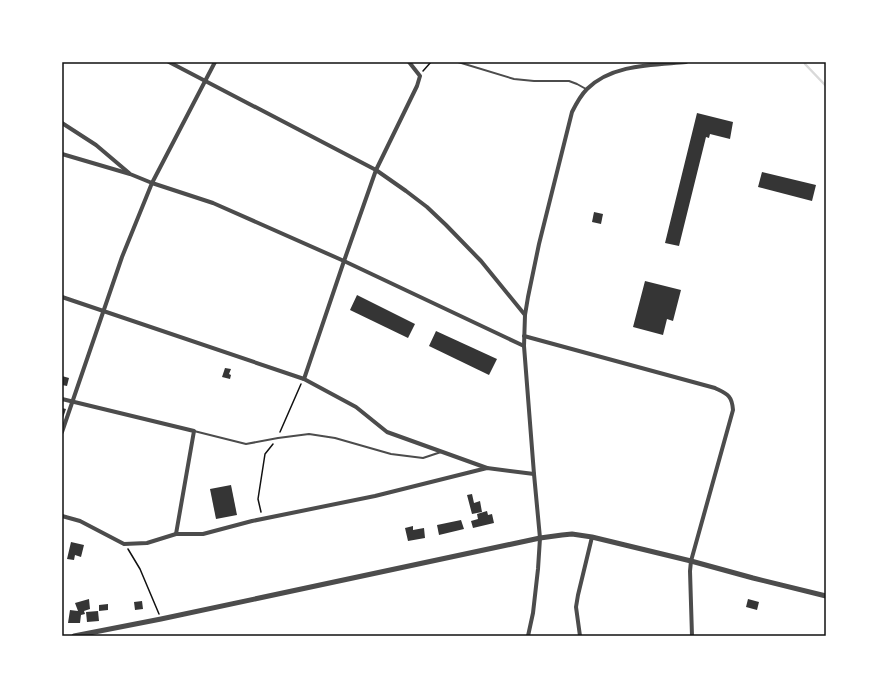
<svg xmlns="http://www.w3.org/2000/svg" width="888" height="698" font-family="'Work Sans',sans-serif">
  <rect width="100%" height="100%" fill="#fff"/>
  <g fill="none" stroke-linecap="round" stroke-linejoin="round">
    <!-- stream -->
    <path stroke="#d9d9d9" stroke-width="2.5" d="M805,64L826,86"/>
  </g>
  <!-- building -->
  <g fill="#353535">
    <path d="M697,113L733,122L730,139L710,134L709,138L706,137L679,246L665,243Z"/>
    <path d="M762,172L816,185L812,201L758,187Z"/>
    <path d="M594,212L603,214L601,224L592,222Z"/>
    <path d="M645,281L681,290L673,321L667,319L663,335L633,327Z"/>
    <path d="M357,295L415,324L408,338L350,310Z"/>
    <path d="M436,331L497,359L489,375L429,346Z"/>
    <path d="M225,368L231,369L229,374L231,375L230,379L222,377Z"/>
    <path d="M62,376L69,378L67,386L62,385Z"/>
    <path d="M62,408L66,409L62,421Z"/>
    <path d="M231,485L237,515L216,519L210,489Z"/>
    <path d="M472,494L474,503L480,501L482,512L472,514L467,495Z"/>
    <path d="M487,511L488,515L492,514L494,523L473,528L471,521L478,519L477,514Z"/>
    <path d="M461,520L464,529L439,535L437,525Z"/>
    <path d="M413,526V530L424,528L425,538L408,541L405,528Z"/>
    <path d="M71,542L84,545L81,557L75,555L74,560L67,559Z"/>
    <path d="M89,599L90,609L84,611L85,614L81,615L80,623H68L70,610L78,611L75,603Z"/>
    <path d="M748,599L759,602L757,610L746,607Z"/>
    <path d="M142,601L143,609L135,610L134,602Z"/>
    <path d="M108,604V610L99,611V605Z"/>
    <path d="M98,611L99,621L87,622L86,612Z"/>
  </g>
  <g fill="none" stroke-linecap="round" stroke-linejoin="round">
    <!-- path -->
    <g stroke="#111" stroke-width="1.5">
      <path d="M423,71L431,62"/>
      <path d="M280,432L301,384"/>
      <path d="M261,512L258,499L265,454L273,444"/>
      <path d="M128,549L140,569L159,614"/>
    </g>
    <!-- service -->
    <g stroke="#4c4c4c" stroke-width="2">
      <path d="M458,62L514,79L534,81H569L577,84L586,89"/>
      <path d="M194,431L246,444L278,438L309,434L335,438L391,454L423,458L441,452"/>
    </g>
    <!-- minor -->
    <g stroke="#4c4c4c" stroke-width="4">
      <path d="M169,62L376,170L406,191L427,207L446,225L481,261L525,315"/>
      <path d="M62,123L96,145L129,173"/>
      <path d="M62,154L130,174L152,183L213,203L344,261L524,346"/>
      <path d="M62,297L304,379L356,407L387,432L487,468"/>
      <path d="M524,336L715,388C727,394 732,395 733,410L691,561L690,571L692,636"/>
      <path d="M304,379L344,261L376,170L417,86L420,76L409,62"/>
      <path d="M62,399L194,431L176,534"/>
      <path d="M62,432L122,257L152,183L215,62"/>
      <path d="M62,516L80,521L124,544L147,543L176,534H203L252,521L375,496L487,468L534,474"/>
      <path d="M528,636L533,613L538,569L540,538L534,474L524,346L525,315L528,297L539,244L572,112C576,104 580,96 587,89C612,64 653,65 686,62"/>
      <path d="M580,636L576,607L578,595L592,537"/>
    </g>
    <!-- tertiary -->
    <path stroke="#4c4c4c" stroke-width="5" d="M74,636L161,619L540,538L562,535L572,534L592,537L691,561L753,578L826,596"/>
  </g>
  <!-- border -->
  <rect width="888" height="698" fill="none" stroke="#ffffff" stroke-width="126"/>
  <rect x="63" y="63" width="762" height="572" fill="none" stroke="#111" stroke-width="1.5"/>
</svg>
